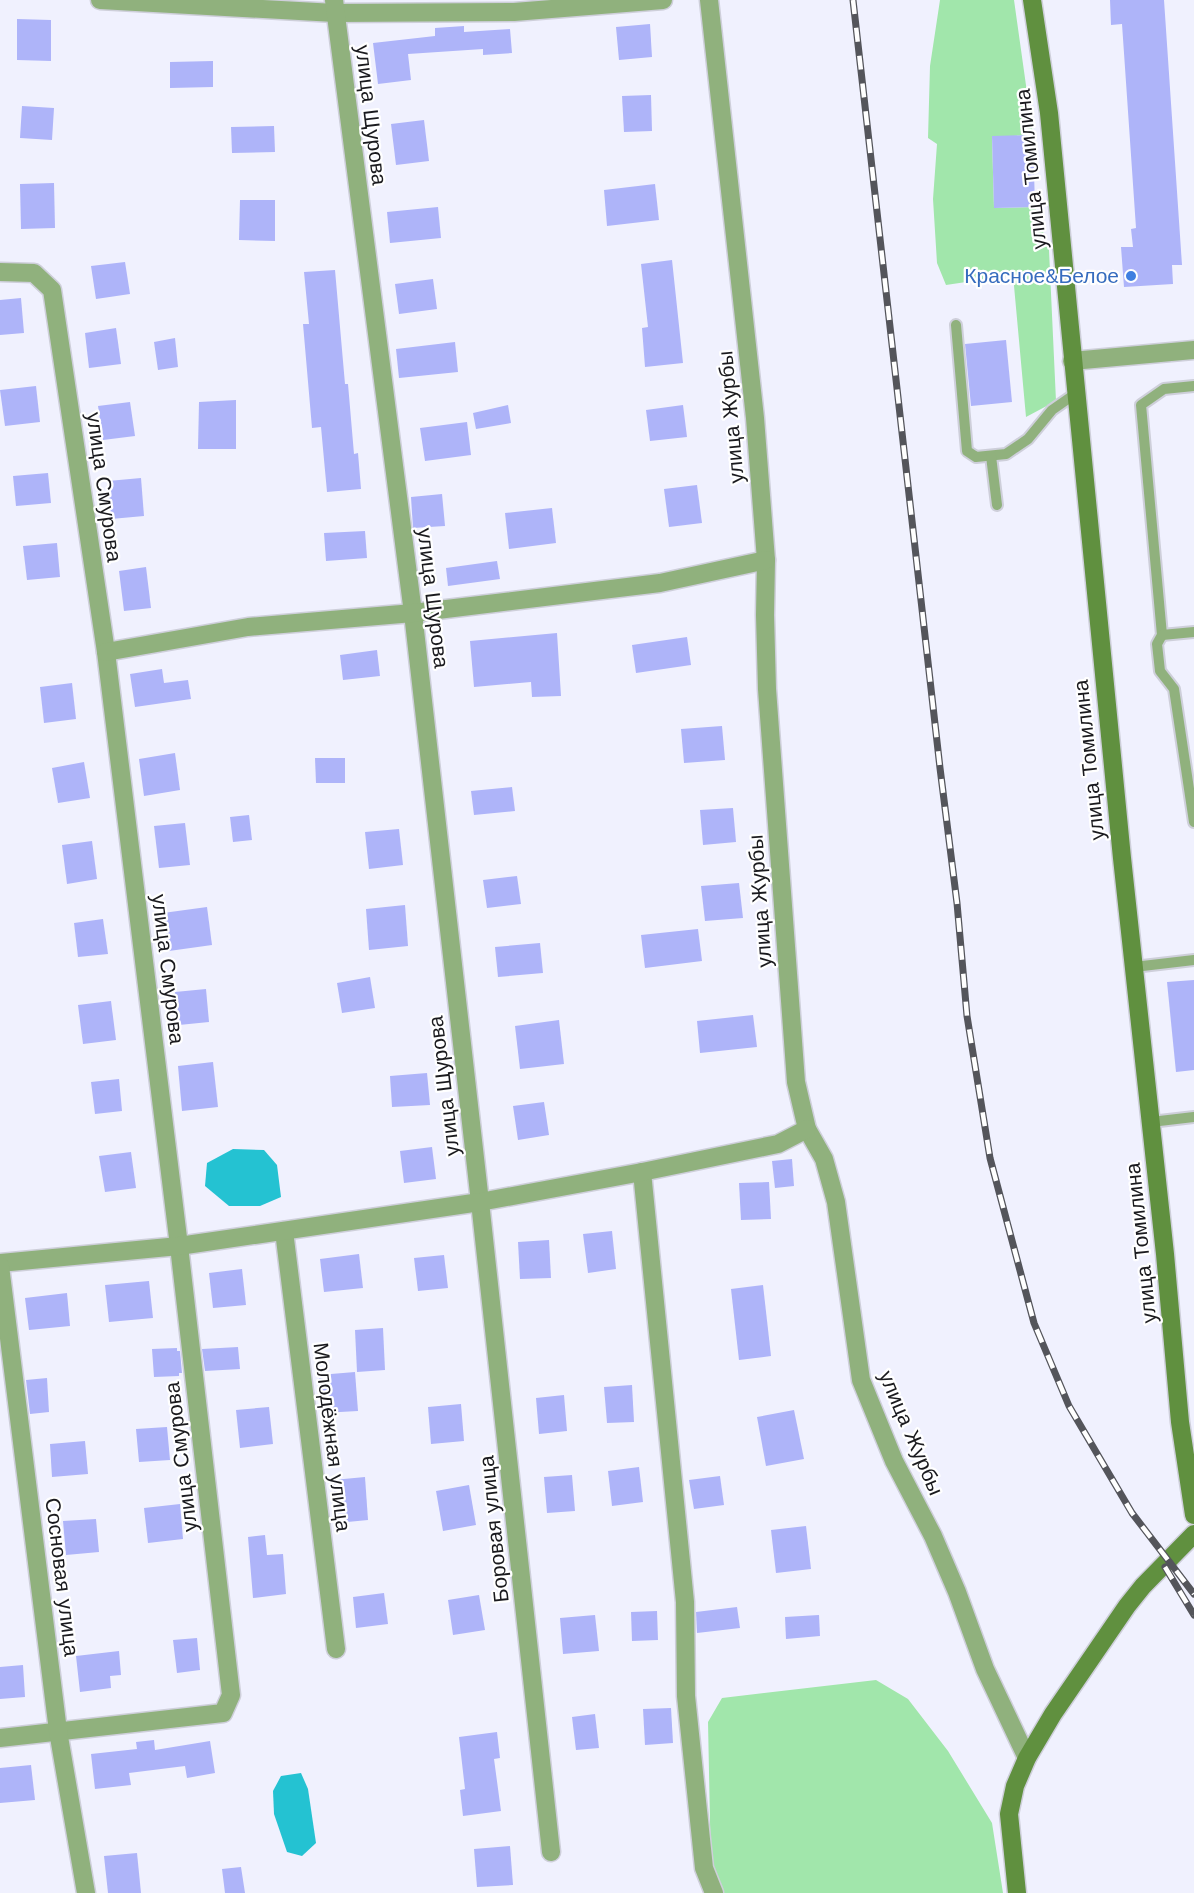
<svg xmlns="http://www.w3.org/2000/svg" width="1194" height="1893" font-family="'Work Sans',sans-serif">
  <rect width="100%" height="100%" fill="#f0f1fe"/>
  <!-- green -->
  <g fill="#a1e6ab">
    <path d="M940,0H1014L1033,135L992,137L994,208L1035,207L1049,250L1056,401L1026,417L1013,275L946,285L937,263L933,199L937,144L928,138L930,66Z"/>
    <path d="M876,1680L908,1699L948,1751L992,1823L1003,1893H703L711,1871L708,1722L722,1698Z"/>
  </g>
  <!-- water -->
  <g fill="#24c2d2">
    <path d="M233,1149L264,1150L277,1165L281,1197L260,1206H229L205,1186L207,1163Z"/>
    <path d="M301,1773L308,1789L316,1843L302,1856L287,1852L274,1814L273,1791L281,1776Z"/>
  </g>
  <!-- building -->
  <g fill="#aeb4f9">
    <path d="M1110,0H1164L1182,265H1172L1173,284L1124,287L1121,247H1133L1131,229L1136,228L1122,24L1111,25Z"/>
    <path d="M17,19L51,20V61L17,60Z"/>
    <path d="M650,24L652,57L619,60L616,27Z"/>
    <path d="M464,26V32L510,29L512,53L483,55V49L408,54L411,80L378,84L373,43L435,36V28Z"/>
    <path d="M213,61V87L170,88V62Z"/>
    <path d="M651,95L652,131L624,132L622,96Z"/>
    <path d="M22,106L54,108L52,140L20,138Z"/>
    <path d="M424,120L429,161L396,165L391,124Z"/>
    <path d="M274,126L275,152L232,153L231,127Z"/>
    <path d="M1033,135L1035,207L994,208L992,136Z"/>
    <path d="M54,183L55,228L21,229L20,184Z"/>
    <path d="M655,184L659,220L607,226L604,190Z"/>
    <path d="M240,200H275V241L239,240Z"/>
    <path d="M438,207L441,238L390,243L387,212Z"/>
    <path d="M672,260L683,363L645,367L642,328L648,327L641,264Z"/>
    <path d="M125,262L130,294L96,299L91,266Z"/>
    <path d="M335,270L345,384H348L354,454L358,453L361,489L327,492L321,427L312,428L303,324H309L304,272Z"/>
    <path d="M433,279L437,309L399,314L395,284Z"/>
    <path d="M21,298L24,333L0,335V300Z"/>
    <path d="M116,328L121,364L89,368L85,333Z"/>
    <path d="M175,338L178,367L158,370L154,342Z"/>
    <path d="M1006,340L1012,402L971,406L965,344Z"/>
    <path d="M455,342L458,372L399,378L396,349Z"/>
    <path d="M36,386L40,422L5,426L0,390Z"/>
    <path d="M236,400V449H198L199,402Z"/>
    <path d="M130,402L135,436L103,440L98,406Z"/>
    <path d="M508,405L511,423L476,429L473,413Z"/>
    <path d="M683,405L687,437L650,441L646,410Z"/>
    <path d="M467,422L471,455L425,461L420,428Z"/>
    <path d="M48,473L51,503L16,506L13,476Z"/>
    <path d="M141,478L144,516L111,519L108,481Z"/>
    <path d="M697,485L702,523L669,527L664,489Z"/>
    <path d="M442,494L445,526L413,528L411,497Z"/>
    <path d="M552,508L556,543L509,549L505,513Z"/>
    <path d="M365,531L367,558L326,561L324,533Z"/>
    <path d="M57,543L60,577L27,580L23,546Z"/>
    <path d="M497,561L500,579L448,586L446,568Z"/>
    <path d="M146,567L151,608L124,611L119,571Z"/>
    <path d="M557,633L561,696L532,697L531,682L474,687L470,641Z"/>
    <path d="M687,637L691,665L636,673L632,645Z"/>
    <path d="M377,650L380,676L343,680L340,655Z"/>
    <path d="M162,669L164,683L188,680L191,699L135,707L130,674Z"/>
    <path d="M72,683L76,719L44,723L40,687Z"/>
    <path d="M722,726L725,760L684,763L681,729Z"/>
    <path d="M175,753L180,790L144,796L139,759Z"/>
    <path d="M315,758H345V783H316Z"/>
    <path d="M84,762L90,798L58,803L52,768Z"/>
    <path d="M512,787L515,811L474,815L471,791Z"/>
    <path d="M733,808L736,842L703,845L700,810Z"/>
    <path d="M249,815L252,840L233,842L230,817Z"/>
    <path d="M185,823L190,865L159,868L154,826Z"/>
    <path d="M399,829L403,865L369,869L365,832Z"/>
    <path d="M92,841L97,879L67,884L62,845Z"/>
    <path d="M517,876L521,904L487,908L483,880Z"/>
    <path d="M739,883L743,918L705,921L701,886Z"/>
    <path d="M405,905L408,946L369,950L366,909Z"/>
    <path d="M207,907L212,945L169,951L163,913Z"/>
    <path d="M103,919L108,954L78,957L74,923Z"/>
    <path d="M698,929L702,961L645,968L641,935Z"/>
    <path d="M540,943L543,973L498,977L495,947Z"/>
    <path d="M370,977L375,1008L342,1013L337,983Z"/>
    <path d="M1194,980V1070L1176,1072L1167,982Z"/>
    <path d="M206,989L209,1022L179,1025L175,992Z"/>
    <path d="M111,1001L116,1040L83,1044L78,1005Z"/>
    <path d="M753,1015L757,1047L700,1053L697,1021Z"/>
    <path d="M559,1020L564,1064L520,1069L515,1026Z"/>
    <path d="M213,1062L218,1107L182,1111L178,1066Z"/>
    <path d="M427,1073L430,1105L392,1107L390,1076Z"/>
    <path d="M119,1079L122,1111L95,1114L91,1082Z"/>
    <path d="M544,1102L549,1135L518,1140L513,1106Z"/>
    <path d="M432,1147L436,1179L404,1183L400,1151Z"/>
    <path d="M131,1152L136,1188L105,1192L99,1156Z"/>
    <path d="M792,1159L794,1186L775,1188L772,1161Z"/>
    <path d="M769,1182L771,1219L741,1220L739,1183Z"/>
    <path d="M612,1231L616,1269L588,1273L583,1234Z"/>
    <path d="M549,1240L551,1278L520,1279L518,1242Z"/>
    <path d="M359,1254L363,1288L324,1292L320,1259Z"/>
    <path d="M444,1255L448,1288L418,1291L414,1258Z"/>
    <path d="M242,1269L246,1305L213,1308L209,1273Z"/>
    <path d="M149,1281L153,1318L109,1322L105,1285Z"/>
    <path d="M763,1285L771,1356L739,1360L731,1289Z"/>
    <path d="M67,1293L70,1326L29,1330L25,1298Z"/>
    <path d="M383,1328L385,1370L357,1372L355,1330Z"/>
    <path d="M238,1347L240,1369L205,1371L202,1349Z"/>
    <path d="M177,1348V1351H180L182,1373H179V1376L154,1377L152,1349Z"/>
    <path d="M355,1372L358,1411L322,1413L319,1375Z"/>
    <path d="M47,1378L49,1412L30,1414L26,1380Z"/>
    <path d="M632,1385L634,1422L607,1423L604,1387Z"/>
    <path d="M564,1395L567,1431L539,1434L536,1398Z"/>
    <path d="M461,1404L464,1441L431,1444L428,1407Z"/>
    <path d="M269,1407L273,1444L240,1448L236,1410Z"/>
    <path d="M794,1410L804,1459L766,1466L757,1417Z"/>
    <path d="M167,1427L170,1460L139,1462L136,1429Z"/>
    <path d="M85,1441L88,1474L52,1477L50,1444Z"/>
    <path d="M639,1467L643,1502L612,1506L608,1471Z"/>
    <path d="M572,1475L575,1511L547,1513L544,1477Z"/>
    <path d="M720,1476L724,1505L694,1509L689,1480Z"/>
    <path d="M365,1477L368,1520L337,1523L333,1480Z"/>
    <path d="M469,1485L476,1525L443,1531L436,1491Z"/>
    <path d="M180,1504L183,1539L148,1543L144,1508Z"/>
    <path d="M96,1519L99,1552L66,1555L63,1521Z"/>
    <path d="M806,1526L811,1569L776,1573L771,1530Z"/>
    <path d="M265,1535L267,1555L283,1554L286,1594L253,1598L248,1537Z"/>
    <path d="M384,1593L388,1624L356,1628L353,1597Z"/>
    <path d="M479,1595L485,1630L453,1635L448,1600Z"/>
    <path d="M737,1607L740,1628L697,1633L696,1612Z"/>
    <path d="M657,1611L658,1640L632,1641L631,1612Z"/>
    <path d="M595,1615L599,1651L563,1654L560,1618Z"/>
    <path d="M819,1615L820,1636L786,1639L785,1617Z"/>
    <path d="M197,1638L200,1670L177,1673L173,1640Z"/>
    <path d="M119,1651L121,1675L110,1676L111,1688L80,1692L76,1656Z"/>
    <path d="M23,1665L25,1697L0,1699V1667Z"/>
    <path d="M671,1708L673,1743L645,1745L643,1709Z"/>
    <path d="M595,1714L599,1748L576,1750L572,1717Z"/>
    <path d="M497,1732L500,1758L494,1759L501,1811L463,1816L460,1790L465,1789L459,1737Z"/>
    <path d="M154,1740L155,1750L210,1741L215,1773L187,1778L185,1766L129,1773L131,1785L95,1789L91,1754L137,1749L136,1742Z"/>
    <path d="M31,1765L35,1800L0,1803V1768Z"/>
    <path d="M510,1846L513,1885L477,1887L474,1849Z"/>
    <path d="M137,1853L141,1893H108L104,1856Z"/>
    <path d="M241,1867L245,1893H225L222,1869Z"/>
  </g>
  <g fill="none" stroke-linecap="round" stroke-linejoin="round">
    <defs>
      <g id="lane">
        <path d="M956,325L967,451L976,457L1006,454L1028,439L1052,410L1075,394"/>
        <path d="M1194,386L1164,389L1141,405L1162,635L1157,644L1160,671L1174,689L1194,822"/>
        <path d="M991,456L997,505"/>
        <path d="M1162,635L1194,632"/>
        <path d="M1134,967L1194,960"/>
        <path d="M1151,1122L1194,1117"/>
      </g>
      <g id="street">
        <path d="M100,0L335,13L514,12L663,0"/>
        <path d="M334,0L413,613L480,1202L551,1852"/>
        <path d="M709,0L755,418L766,560L765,615L767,689L796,1082L807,1129L824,1159L836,1202L861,1380L894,1461L933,1536L957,1592L985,1669L1027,1758"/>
        <path d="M0,272L34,273L52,290L106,652L179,1246L231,1695L223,1713L0,1738"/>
        <path d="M1072,361L1194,350"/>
        <path d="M106,652L248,627L413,613L660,583L766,560"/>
        <path d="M642,1172L685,1602L686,1696L704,1868L714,1893"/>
        <path d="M284,1231L336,1649"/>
        <path d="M0,1263L179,1246L480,1202L642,1172L778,1144L807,1129"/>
        <path d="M0,1266L58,1731L86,1893"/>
      </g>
      <g id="secondary">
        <path d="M1032,0L1049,113L1122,858L1165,1254L1180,1422L1194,1515"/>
        <path d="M1017,1893L1009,1814L1015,1786L1027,1758L1053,1714L1127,1606L1143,1586L1194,1534"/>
      </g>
    </defs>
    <!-- lane casing -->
    <use href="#lane" stroke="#cecfda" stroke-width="14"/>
    <!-- street casing -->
    <use href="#street" stroke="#cecfda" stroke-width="21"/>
    <!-- secondary casing -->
    <use href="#secondary" stroke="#cecfda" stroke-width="21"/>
    <!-- lane -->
    <use href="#lane" stroke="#90b17d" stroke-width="10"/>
    <!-- street -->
    <use href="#street" stroke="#90b17d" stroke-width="18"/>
    <!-- secondary -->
    <use href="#secondary" stroke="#60903f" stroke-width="18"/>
    <defs>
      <g id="rail">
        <path d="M853,0L940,768L957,903L967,1016L990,1158L1034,1323L1069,1406L1132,1513L1194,1594"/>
        <path d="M1165,1567L1194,1615"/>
      </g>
    </defs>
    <!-- rail casing -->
    <use href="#rail" stroke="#54555b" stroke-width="7"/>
    <!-- rail -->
    <use href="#rail" stroke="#fff" stroke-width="4.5" stroke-dasharray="14" stroke-linecap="butt"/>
  </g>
  <!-- markers -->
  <circle fill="#3f7fe0" stroke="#fff" stroke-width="2" cx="1131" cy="276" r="6"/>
  <g text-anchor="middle" stroke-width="4.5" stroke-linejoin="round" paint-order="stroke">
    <!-- street labels -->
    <g font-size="21" fill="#1a1a1e" stroke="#fff">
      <text transform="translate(371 115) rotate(83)" y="7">улица Щурова</text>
      <text transform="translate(1031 169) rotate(-96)" y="7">улица Томилина</text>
      <text transform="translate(731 417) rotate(-95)" y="7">улица Журбы</text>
      <text transform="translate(104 487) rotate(82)" y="7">улица Смурова</text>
      <text transform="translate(433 598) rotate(83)" y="7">улица Щурова</text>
      <text transform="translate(1089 760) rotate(-96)" y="7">улица Томилина</text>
      <text transform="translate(760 901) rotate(-94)" y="7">улица Журбы</text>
      <text transform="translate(168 969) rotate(83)" y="7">улица Смурова</text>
      <text transform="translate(444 1086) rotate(-97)" y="7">улица Щурова</text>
      <text transform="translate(1141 1243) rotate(-96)" y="7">улица Томилина</text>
      <text transform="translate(911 1433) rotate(67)" y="7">улица Журбы</text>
      <text transform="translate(332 1437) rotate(83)" y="7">Молодёжная улица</text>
      <text transform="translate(181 1457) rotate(-97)" y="7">улица Смурова</text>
      <text transform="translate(494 1529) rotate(-96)" y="7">Боровая улица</text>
      <text transform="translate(62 1577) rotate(83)" y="7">Сосновая улица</text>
    </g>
    <!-- shop labels -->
    <g font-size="21" fill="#366cbe" stroke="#fff" text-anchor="end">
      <text x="1119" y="283">Красное&amp;Белое</text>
    </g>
  </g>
</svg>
